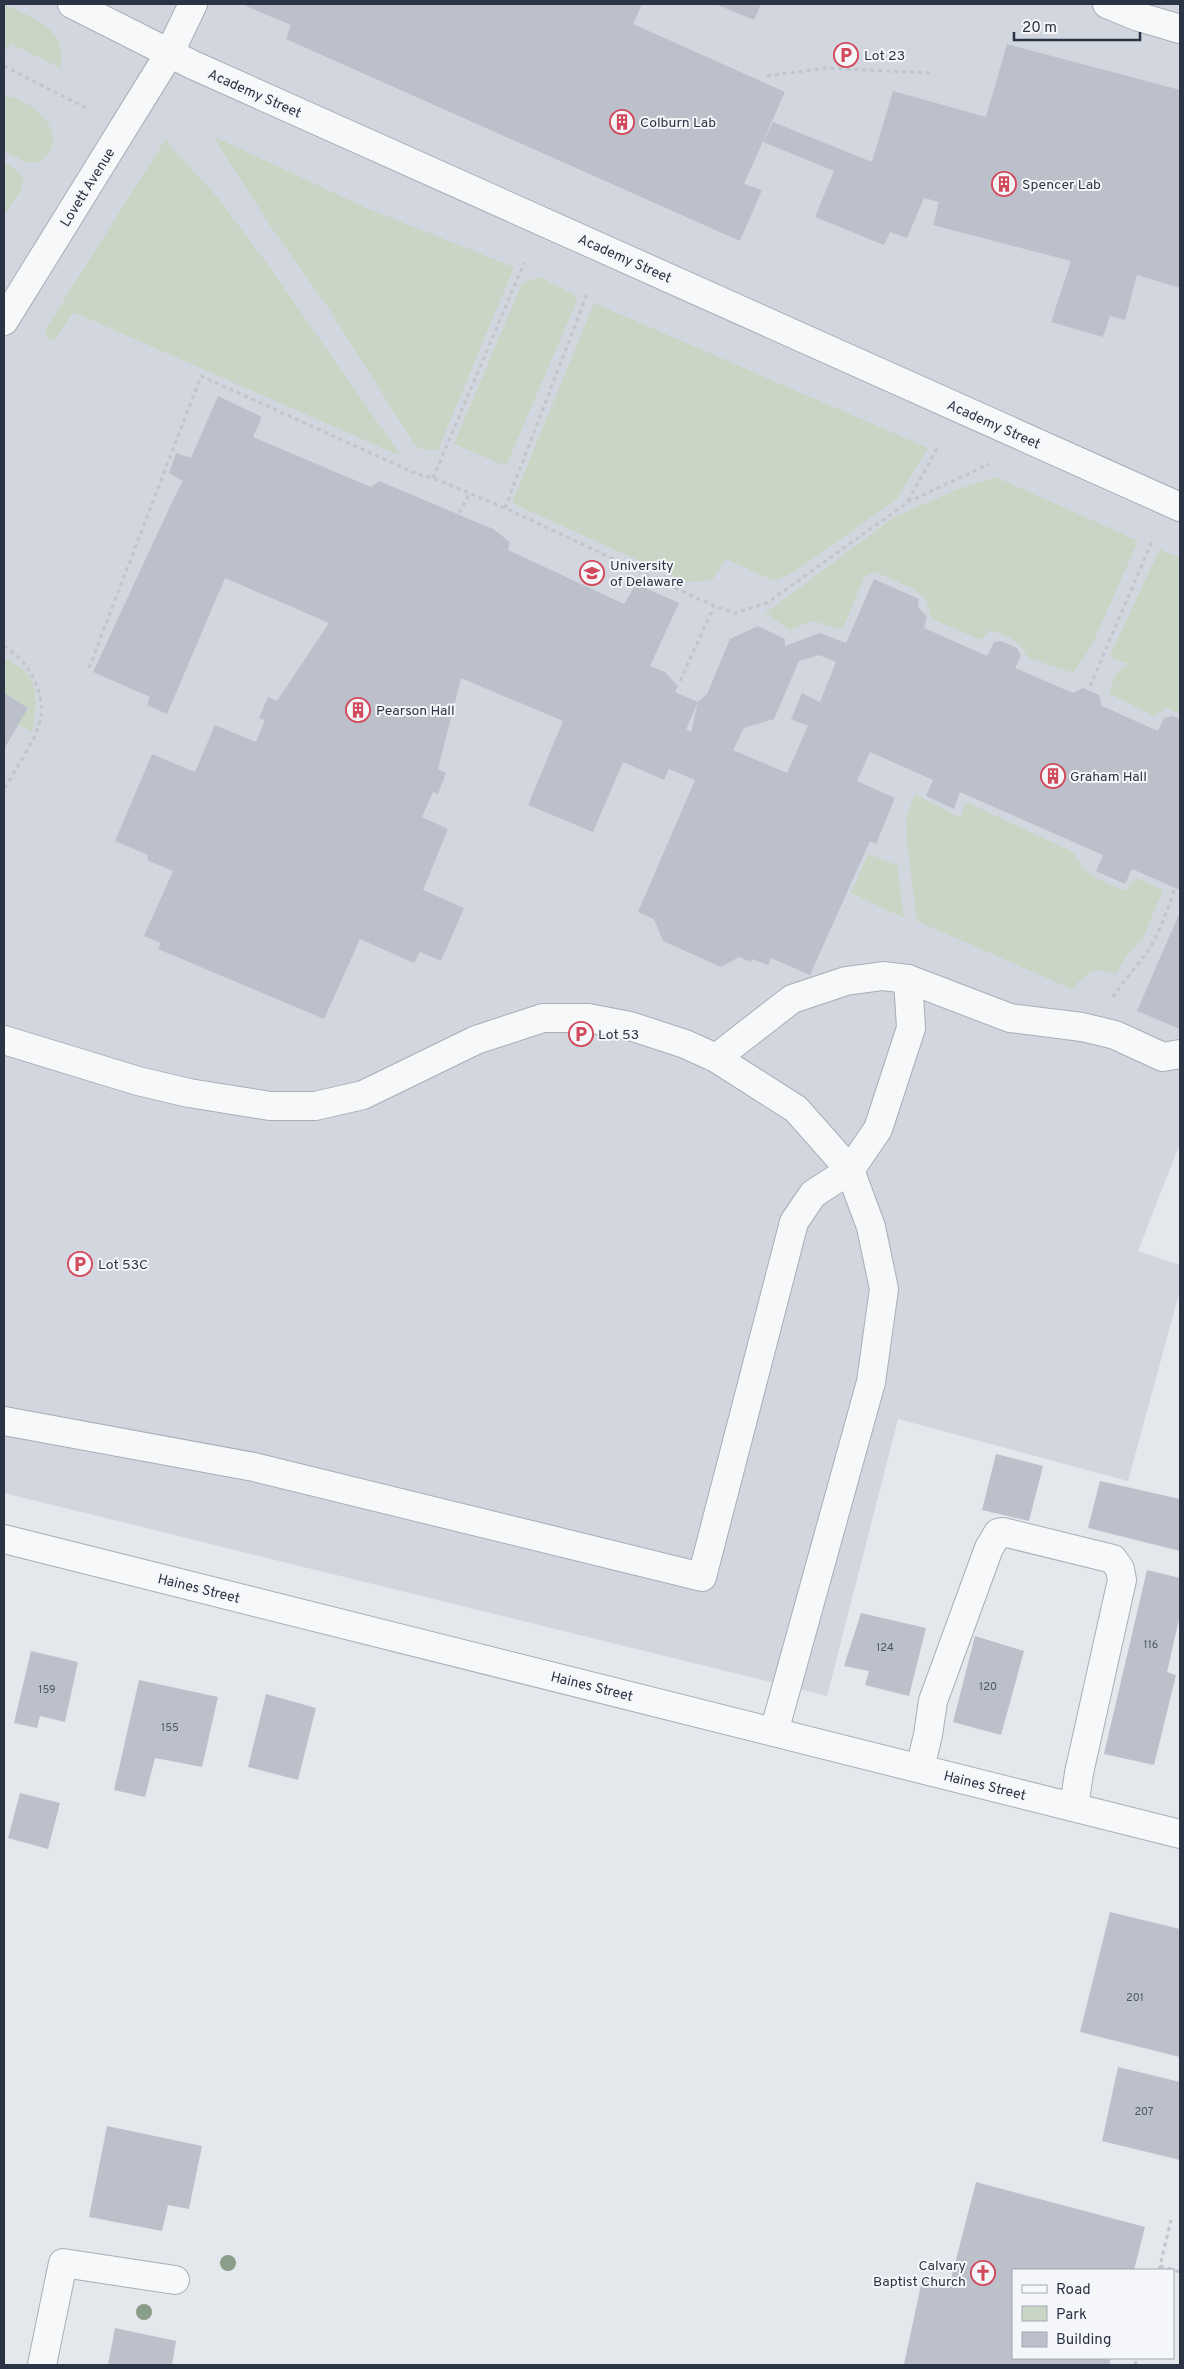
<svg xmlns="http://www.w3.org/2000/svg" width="1184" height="2369" font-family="Overpass,sans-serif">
  <rect width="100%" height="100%" fill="#e4e7ec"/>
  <!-- built -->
  <path fill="#d2d6de" d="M4,4H1180V1143L1138,1251L1180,1265V1290L1128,1481L898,1419L827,1696L4,1493Z"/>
  <!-- green -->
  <g fill="#c9d6c5">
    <path d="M4,4C35,20 66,26 61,68L11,44L8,50L4,48Z"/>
    <path d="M4,96C36,98 76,141 36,163L26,162L4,151Z"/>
    <path d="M213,136L364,207L514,267L438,450L420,449L413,442L327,306L271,227Z"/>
    <path d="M165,140L218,198L268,265L401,456L73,312L55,340L48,338L45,330Z"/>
    <path d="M4,163L17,170L24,179L21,190L4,216Z"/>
    <path d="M539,277L575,295L576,303L506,466L454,444L522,283Z"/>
    <path d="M594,303L928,448L897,499L794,572L774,581L726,559L712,580L686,582L512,503Z"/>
    <path d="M996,477L1138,541L1091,647L1073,673L1027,657C1019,640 1008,636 990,630L981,640L932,619L925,598L910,587L875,572L865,576L842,630L813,621L789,630L769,615H763L894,517L958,489Z"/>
    <path d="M1160,549L1180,558V714L1166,708L1154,716L1109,693L1116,674L1128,664L1109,657Z"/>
    <path d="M4,658C10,662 19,666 25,671C40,685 36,714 32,732L18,725L28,708L4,693V677L7,671L4,669Z"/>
    <path d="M915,794L960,818L966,802L1073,852C1086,878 1101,880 1125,891L1136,878L1163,890L1142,940L1127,954L1116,974C1089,967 1091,970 1072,989L917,921L907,842L906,818Z"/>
    <path d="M868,854L897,865L904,918L851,893Z"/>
  </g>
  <!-- building -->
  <g fill="#bbc0ca" fill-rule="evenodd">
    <path d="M247,4H642L633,24L785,92L744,184L762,190L740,241L286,39L291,25L246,6Z"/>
    <path d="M715,4H761L754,20Z"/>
    <path d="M1007,44L1180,90V288L1137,275L1125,320L1110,316L1103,337L1051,322L1071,261L933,225L939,202L924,198L907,238L890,232L884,245L815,217L834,171L763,142L773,122L872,162L893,91L986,117Z"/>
    <path d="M218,396L262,417L253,437L371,487L379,481L493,529L510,542L508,550L624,604L636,584L679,603L650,666L665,672L678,686L675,692L698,702L686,730L691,732L698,702L707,694L730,639L758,626L785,639V646L820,633L846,643L874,579L919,599L918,607L927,617L924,628L987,656L994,642L1001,641L1017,648L1021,656L1015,668L1073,693L1083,688L1099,695L1102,706L1158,731L1164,718L1172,716L1180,719V890L1132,869L1125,884L1096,871L1103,855L960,792L954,809L926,796L933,780L870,752L857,781L895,798L876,844L870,841L810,975L771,958L768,965L752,959L751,962L739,957L721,967L663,941L654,919L638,912L695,780L669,769L664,780L623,762L593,832L528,805L563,721L461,678L438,769L446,773L438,794L433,792L422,817L448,829L423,890L464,908L441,961L420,952L414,963L360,939L324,1019L158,949L161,943L144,936L173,871L147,860L148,855L115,841L152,754L195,772L215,725L256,742L265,720L259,718L268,697L277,701L329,623L225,578L167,714L147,705L150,697L93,672L174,498L183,481L169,473L176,453L191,458ZM819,655L836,662L820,702L802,693L791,719L808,726L787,773L733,750L744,728L774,719L799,661Z"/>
    <path d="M4,693L28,708L4,749Z"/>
    <path d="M1180,912V1029L1137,1011Z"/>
    <path d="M996,1454L1043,1466L1029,1521L982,1510Z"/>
    <path d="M1100,1481L1180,1499V1551L1088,1528Z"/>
    <path d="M1147,1570L1180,1578V1615L1167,1672L1176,1675L1154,1765L1104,1754Z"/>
    <path d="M861,1613L926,1628L909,1696L865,1685L869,1671L844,1666Z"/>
    <path d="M975,1636L1024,1651L1001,1735L953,1722Z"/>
    <path d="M31,1651L78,1662L65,1722L40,1716L37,1728L14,1723Z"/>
    <path d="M139,1680L218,1697L202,1767L155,1758L145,1797L114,1790Z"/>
    <path d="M266,1694L316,1708L298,1780L248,1767Z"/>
    <path d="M20,1793L60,1803L48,1849L8,1838Z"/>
    <path d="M1110,1912L1180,1929V2057L1080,2032Z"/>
    <path d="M1118,2067L1180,2082V2160L1102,2141Z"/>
    <path d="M107,2126L202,2146L189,2209L168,2205L162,2231L89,2217Z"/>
    <path d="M976,2182L1145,2227L1134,2270H1013V2358H1111L1109,2365L904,2364L923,2276L950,2283Z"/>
    <path d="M115,2328L176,2341L172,2365H108Z"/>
  </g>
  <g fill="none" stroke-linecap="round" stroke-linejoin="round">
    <defs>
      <g id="minor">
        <path d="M72,4L193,65L1180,507"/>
        <path d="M1107,4L1136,16L1180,29"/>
        <path d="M4,321L169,54L193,4"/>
        <path d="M4,1040L138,1081L189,1093L270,1106H315L363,1095L476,1040L543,1018H588L630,1026L685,1044L716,1058L796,1109L850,1170L871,1227L884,1289L871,1382L774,1732"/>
        <path d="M716,1058L792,999L846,981L883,976L908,979L1010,1018L1082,1027L1115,1035L1163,1057L1180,1054"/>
        <path d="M4,1421L254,1467L702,1577L794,1222L813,1194L850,1170L878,1129L911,1028L908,979"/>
        <path d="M4,1539L1180,1834"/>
        <path d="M920,1768L928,1735L933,1701L989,1548L998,1533L1003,1532L1113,1559L1120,1569L1122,1580L1079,1773L1074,1807"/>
        <path d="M42,2365L63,2263L175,2280"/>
      </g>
    </defs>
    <!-- minor casing -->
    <use href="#minor" stroke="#a9aeb7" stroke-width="30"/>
    <!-- path -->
    <g stroke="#c2c5cb" stroke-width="3" stroke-dasharray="4 4" stroke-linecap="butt">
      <path d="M4,66L88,109"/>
      <path d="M767,76L826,68L930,73"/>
      <path d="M433,478L524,263"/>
      <path d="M908,501L939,445"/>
      <path d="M505,508L587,294"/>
      <path d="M459,513L470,493"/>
      <path d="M4,646C29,661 48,695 39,725C33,744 14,771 4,790"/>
      <path d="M89,668L201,376L417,474L433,478L505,508L714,606L735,613L767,603L908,502L989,464"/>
      <path d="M680,681L714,606"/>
      <path d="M1090,686L1153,539"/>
      <path d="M1113,997C1124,979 1139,965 1151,946C1161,929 1168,907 1175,888"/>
      <path d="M1160,2266L1180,2272"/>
      <path d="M1159,2270L1171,2220"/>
      <path d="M1135,2365L1137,2358"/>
    </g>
    <!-- minor -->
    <use href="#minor" stroke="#f7f8fa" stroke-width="28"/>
  </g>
  <!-- trees -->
  <g fill="#899d89">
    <circle cx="228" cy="2263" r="8"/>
    <circle cx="144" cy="2312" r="8"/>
  </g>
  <!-- icons -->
  <defs>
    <symbol id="parking-ring" viewBox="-11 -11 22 22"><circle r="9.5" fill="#f4f6f9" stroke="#d1495b" stroke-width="1.5"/><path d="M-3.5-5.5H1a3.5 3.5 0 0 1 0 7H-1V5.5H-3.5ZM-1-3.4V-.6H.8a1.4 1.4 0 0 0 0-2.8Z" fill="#d1495b"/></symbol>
    <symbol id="building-ring" viewBox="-11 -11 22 22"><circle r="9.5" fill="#f4f6f9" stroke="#d1495b" stroke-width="1.5"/><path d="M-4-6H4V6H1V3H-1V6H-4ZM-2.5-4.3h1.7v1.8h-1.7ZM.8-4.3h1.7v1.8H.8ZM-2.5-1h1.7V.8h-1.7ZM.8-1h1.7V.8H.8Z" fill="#d1495b"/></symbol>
    <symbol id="university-ring" viewBox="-11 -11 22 22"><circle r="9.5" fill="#f4f6f9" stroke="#d1495b" stroke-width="1.5"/><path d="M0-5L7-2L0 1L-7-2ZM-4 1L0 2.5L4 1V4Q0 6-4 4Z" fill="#d1495b"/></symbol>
    <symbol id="church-ring" viewBox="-11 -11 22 22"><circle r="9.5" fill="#f4f6f9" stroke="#d1495b" stroke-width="1.5"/><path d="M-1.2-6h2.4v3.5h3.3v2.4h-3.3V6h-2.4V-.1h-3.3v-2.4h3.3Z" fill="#d1495b"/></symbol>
  </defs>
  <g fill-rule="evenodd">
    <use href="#parking-ring" x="832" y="41" width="28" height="28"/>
    <use href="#building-ring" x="608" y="108" width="28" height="28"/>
    <use href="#building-ring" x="990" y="170" width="28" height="28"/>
    <use href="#university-ring" x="578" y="559" width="28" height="28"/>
    <use href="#building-ring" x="344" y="696" width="28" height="28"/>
    <use href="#building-ring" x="1039" y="762" width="28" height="28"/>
    <use href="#parking-ring" x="567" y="1020" width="28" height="28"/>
    <use href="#parking-ring" x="66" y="1250" width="28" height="28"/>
    <use href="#church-ring" x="969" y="2259" width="28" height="28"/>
  </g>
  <g text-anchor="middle" stroke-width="4" stroke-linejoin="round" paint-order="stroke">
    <!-- number labels -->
    <g font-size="11" fill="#4f5766">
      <text x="1151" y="1648">116</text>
      <text x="885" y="1651">124</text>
      <text x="988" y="1690">120</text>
      <text x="47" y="1693">159</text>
      <text x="170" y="1731">155</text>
      <text x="1135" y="2001">201</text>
      <text x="1144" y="2115">207</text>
    </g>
    <!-- poi labels -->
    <g font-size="14" fill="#2b3445" stroke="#f4f6f9" text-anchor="start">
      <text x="864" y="60">Lot 23</text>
      <text x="640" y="127">Colburn Lab</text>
      <text x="1022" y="189">Spencer Lab</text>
      <text x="610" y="570">University<tspan x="610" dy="16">of Delaware</tspan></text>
      <text x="376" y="715">Pearson Hall</text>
      <text x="1070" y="781">Graham Hall</text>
      <text x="598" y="1039">Lot 53</text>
      <text x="98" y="1269">Lot 53C</text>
      <text x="966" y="2270" text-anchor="end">Calvary<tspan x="966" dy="16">Baptist Church</tspan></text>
    </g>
    <!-- street labels -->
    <g font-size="14" fill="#2b3445" stroke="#f4f6f9">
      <text transform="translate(255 93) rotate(24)" y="5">Academy Street</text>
      <text transform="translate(87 187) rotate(-58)" y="5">Lovett Avenue</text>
      <text transform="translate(625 258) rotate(24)" y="5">Academy Street</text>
      <text transform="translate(994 424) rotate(24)" y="5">Academy Street</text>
      <text transform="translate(199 1588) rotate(14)" y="5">Haines Street</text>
      <text transform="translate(592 1686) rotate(14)" y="5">Haines Street</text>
      <text transform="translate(985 1785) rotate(14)" y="5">Haines Street</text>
    </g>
  </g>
  <!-- border -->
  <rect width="1184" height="2369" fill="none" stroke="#2b3445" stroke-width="10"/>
  <!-- legend -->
  <rect x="1012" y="2269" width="162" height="90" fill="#f4f6f9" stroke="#a4a8b1"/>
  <rect x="1022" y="2285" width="25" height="8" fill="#f7f8fa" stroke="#a4a8b1"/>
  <text x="1056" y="2294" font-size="15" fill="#2b3445">Road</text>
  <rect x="1022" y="2306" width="25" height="15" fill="#c9d6c5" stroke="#a4a8b1"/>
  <text x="1056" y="2319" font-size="15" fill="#2b3445">Park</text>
  <rect x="1022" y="2332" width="25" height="15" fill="#bbc0ca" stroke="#a4a8b1"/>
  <text x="1056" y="2344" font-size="15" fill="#2b3445">Building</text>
  <!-- scale -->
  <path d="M1014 32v8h126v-8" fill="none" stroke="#2b3445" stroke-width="2.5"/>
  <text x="1022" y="32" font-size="15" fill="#2b3445" stroke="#f4f6f9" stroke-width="4" paint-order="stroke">20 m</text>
</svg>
